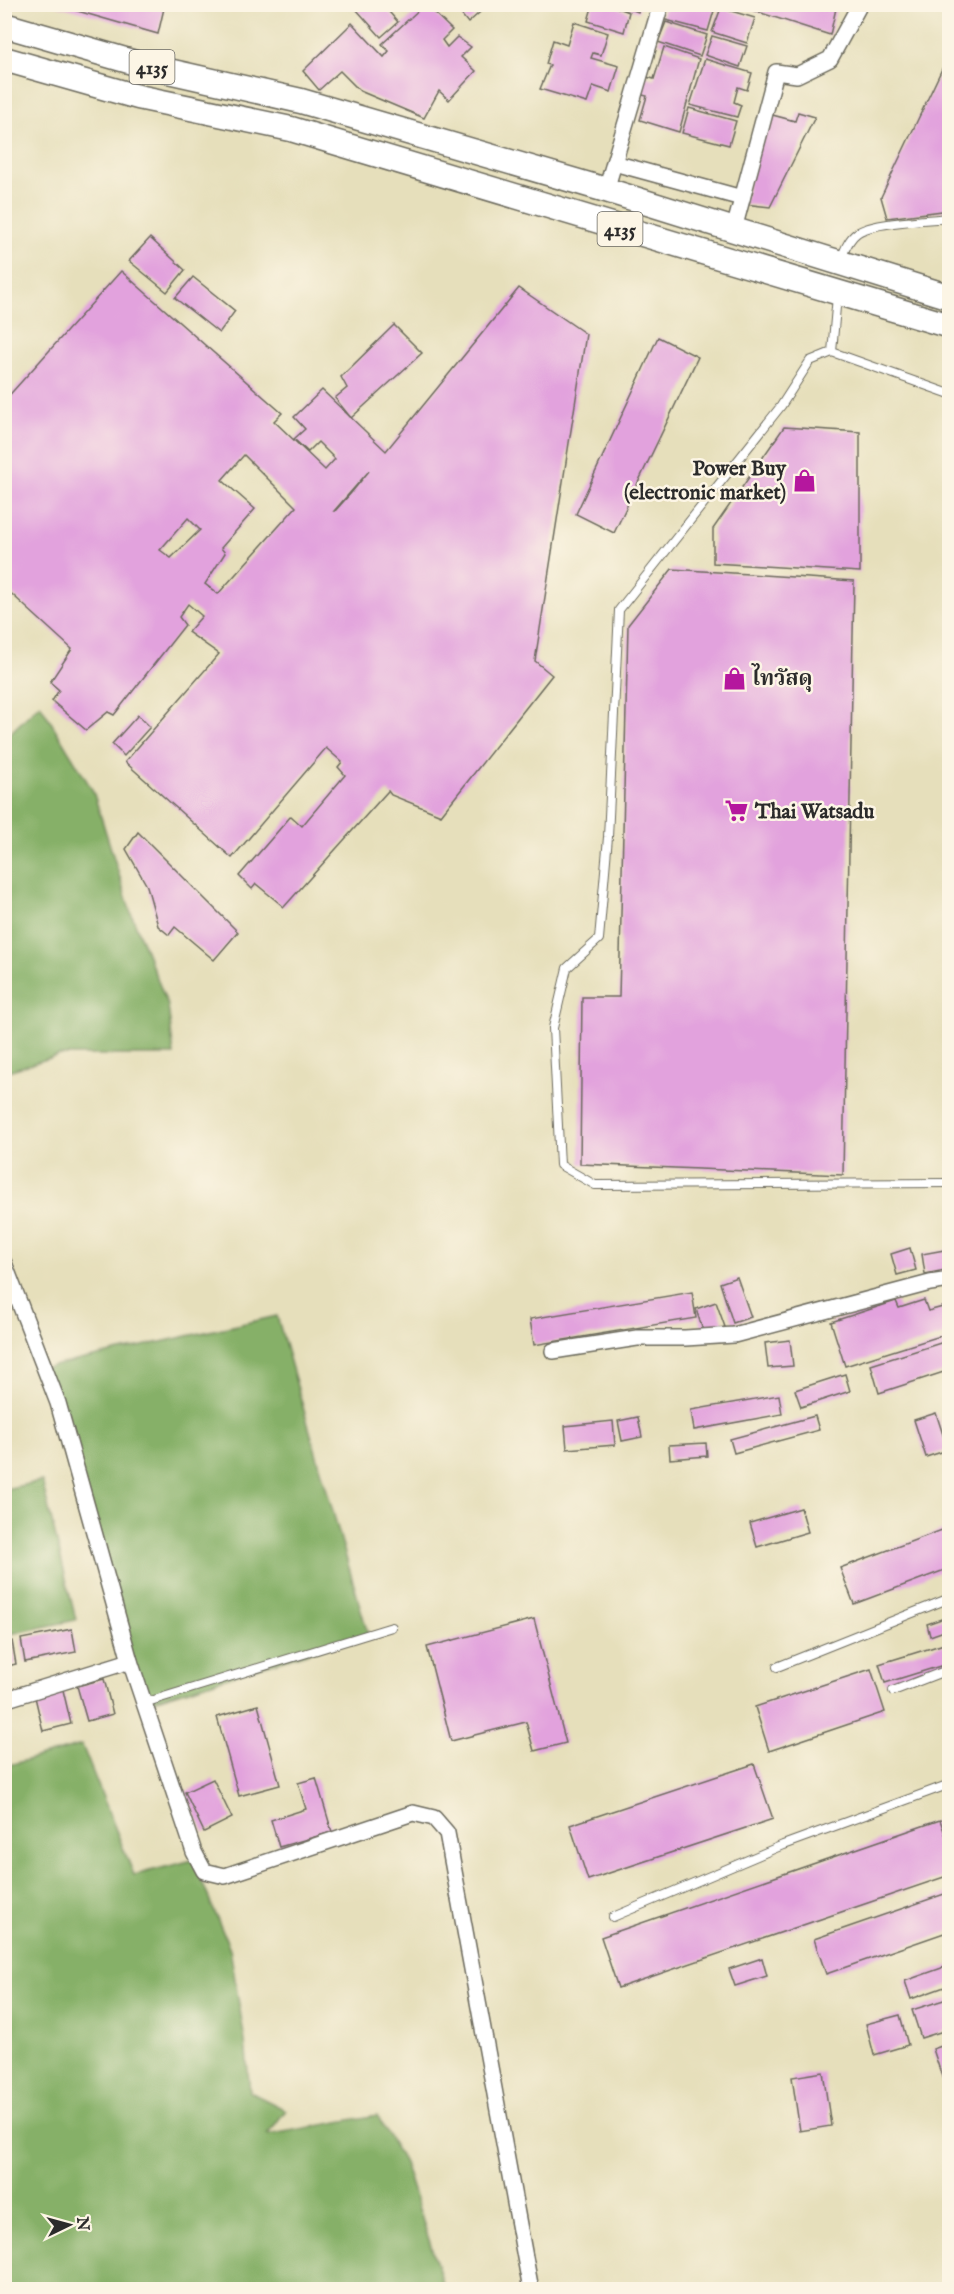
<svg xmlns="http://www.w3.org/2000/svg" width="954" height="2294" font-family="'IM FELL English','Noto Serif Thai',serif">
  <rect width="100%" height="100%" fill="#fcf5e5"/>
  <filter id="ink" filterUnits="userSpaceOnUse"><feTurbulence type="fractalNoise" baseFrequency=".0167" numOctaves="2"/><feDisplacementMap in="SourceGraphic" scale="12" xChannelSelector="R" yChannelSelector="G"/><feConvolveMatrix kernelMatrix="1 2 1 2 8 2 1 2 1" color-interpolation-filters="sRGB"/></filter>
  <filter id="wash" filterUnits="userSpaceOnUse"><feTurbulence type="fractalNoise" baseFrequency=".008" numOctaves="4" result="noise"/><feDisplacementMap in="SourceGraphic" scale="24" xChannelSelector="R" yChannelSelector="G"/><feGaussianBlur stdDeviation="1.35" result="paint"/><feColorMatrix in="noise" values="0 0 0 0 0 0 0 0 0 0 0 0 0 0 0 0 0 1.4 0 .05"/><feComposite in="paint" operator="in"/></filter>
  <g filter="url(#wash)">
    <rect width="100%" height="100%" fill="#e6dfbb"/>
    <!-- forest -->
    <g fill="#86b067" stroke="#586e49" stroke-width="1.5">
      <path d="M40,704L93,791L131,913L168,1006L174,1055H60L5,1072V738Z"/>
      <path d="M277,1316L368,1634L144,1703L44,1368Z"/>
      <path d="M42,1481L76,1620L5,1635V1489Z"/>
      <path d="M82,1745L134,1875L193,1860L230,1949L245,2041L250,2092L286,2110L267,2135L377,2115L404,2163L445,2289L5,2290V1766Z"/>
    </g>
    <g id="blocks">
      <!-- building -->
      <g fill="#e2a2dd" fill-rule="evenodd">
        <path d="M53,4H165L158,34Z"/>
        <path d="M360,4H382L398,22L381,37L356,9Z"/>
        <path d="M425,4L452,30L442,40L447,47L457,37L471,47L461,57L476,71L449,100L439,91L424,118L360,91L340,71L319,90L303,71L352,23L384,57L389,51L382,44Z"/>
        <path d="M453,4H489L468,23Z"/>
        <path d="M593,4H608L629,12L624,32L588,21Z"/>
        <path d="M618,4H640L638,12Z"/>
        <path d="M666,4L674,6L716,4L708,31L662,19Z"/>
        <path d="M733,4H837L830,35Z"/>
        <path d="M721,8L755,18L747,43L712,32Z"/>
        <path d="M574,22L608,33L601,55L593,53L591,58L619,66L611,92L593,86L587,103L540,89L550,65L546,64L553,40L567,45Z"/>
        <path d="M666,22L707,35L700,56L658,42Z"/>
        <path d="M712,36L747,46L740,67L705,55Z"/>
        <path d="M664,47L699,59L679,132L640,120L647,96L638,94L643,76L654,79Z"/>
        <path d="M950,52V210L887,218L881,197Z"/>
        <path d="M705,59L752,73L747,90L738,87L734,102L741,105L737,117L690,105Z"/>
        <path d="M689,108L736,121L729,145L682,133Z"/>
        <path d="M798,112L815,117L770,207L744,204L765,113L795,121Z"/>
        <path d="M150,238L185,270L167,292L129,261Z"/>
        <path d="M121,271L282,413L274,421L325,470L335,459L318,442L308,452L294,439L305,429L294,417L322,390L386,451L519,288L586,334L535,661L552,675L441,815L391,795L388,791L284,907L256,884L252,889L239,876L291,816L302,826L345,775L338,767L342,762L326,748L232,858L125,762L219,654L188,632L202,616L188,604L179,617L185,625L114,715L108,712L86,730L52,701L59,690L50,682L72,649L4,587V401ZM244,455L296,507L218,594L205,584L225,553L221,548L255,509L222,480ZM369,471L351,493L335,511H334ZM188,518L200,530L171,558L160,550Z"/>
        <path d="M193,277L235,311L219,333L175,298Z"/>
        <path d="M394,325L422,353L351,418L335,398L347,388L341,377Z"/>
        <path d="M658,337L698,357L614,533L576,514Z"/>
        <path d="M784,427L860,432V572L713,563V529Z"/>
        <path d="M672,569L854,581L843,1175L580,1164L582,997H619L628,625Z"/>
        <path d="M138,715L150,727L124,756L112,744Z"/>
        <path d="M138,832L238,932L214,960L175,927L169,935L158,926L147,886L126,849Z"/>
        <path d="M910,1248L916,1270L897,1275L891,1254Z"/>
        <path d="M950,1249V1269L925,1274L922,1254Z"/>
        <path d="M737,1277L751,1317L733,1323L720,1283Z"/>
        <path d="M692,1292L696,1318L534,1345L530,1319Z"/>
        <path d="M924,1300L928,1311L950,1305V1333L845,1366L831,1322L896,1301L899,1308Z"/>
        <path d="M716,1302L725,1327L704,1334L696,1309Z"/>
        <path d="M790,1340L793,1366L768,1368L765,1343Z"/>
        <path d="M950,1340V1370L879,1393L871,1365Z"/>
        <path d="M845,1374L850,1391L801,1407L795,1390Z"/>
        <path d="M779,1395L782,1414L694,1430L691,1410Z"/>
        <path d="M936,1413L948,1450L926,1457L914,1420Z"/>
        <path d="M815,1416L819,1430L734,1453L730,1439Z"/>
        <path d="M638,1417L642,1437L622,1441L618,1421Z"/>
        <path d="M613,1421L615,1445L567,1449L565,1426Z"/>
        <path d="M706,1443L707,1456L670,1459L669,1445Z"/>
        <path d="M801,1508L808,1532L757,1547L750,1523Z"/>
        <path d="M950,1527V1568L854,1604L840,1568Z"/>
        <path d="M950,1616V1629L930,1636L927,1624Z"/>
        <path d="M534,1619L566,1743L534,1751L526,1722L451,1741L427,1647Z"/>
        <path d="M72,1629L76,1652L25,1662L21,1639Z"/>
        <path d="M12,1641L16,1664L4,1667V1642Z"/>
        <path d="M944,1644L950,1663L885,1683L879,1664Z"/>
        <path d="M871,1669L885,1712L769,1751L755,1707Z"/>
        <path d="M104,1679L113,1714L87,1721L77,1686Z"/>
        <path d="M63,1690L71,1724L43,1731L35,1697Z"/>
        <path d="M258,1705L280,1785L239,1796L217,1717Z"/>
        <path d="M754,1764L773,1819L588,1880L570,1825Z"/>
        <path d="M316,1778L332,1832L279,1847L271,1820L306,1809L298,1783Z"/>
        <path d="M213,1779L232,1818L204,1832L185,1792Z"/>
        <path d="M940,1820L950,1847V1875L618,1988L601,1937Z"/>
        <path d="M950,1892V1931L826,1974L814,1939Z"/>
        <path d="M762,1958L767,1976L735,1986L729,1969Z"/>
        <path d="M950,1965V1985L911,1999L905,1981Z"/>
        <path d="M950,1998V2029L921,2038L912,2010Z"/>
        <path d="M900,2015L908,2045L874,2055L866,2024Z"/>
        <path d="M950,2043V2088L946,2089L933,2049Z"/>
        <path d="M823,2072L831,2126L800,2131L792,2077Z"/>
      </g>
    </g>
  </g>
  <g filter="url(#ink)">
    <use href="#blocks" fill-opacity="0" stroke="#6c6a5d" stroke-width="1.5"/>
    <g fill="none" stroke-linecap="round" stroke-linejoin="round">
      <defs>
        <g id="lane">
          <path d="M840,261C844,252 848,239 857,233C872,222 929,220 950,218"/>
          <path d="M832,352L837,296"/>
          <path d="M950,394L832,352L810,361L781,406L619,610L608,837L599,939L567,968L553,1028L560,1165L595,1185L950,1183"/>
          <path d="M777,1667L950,1598"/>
          <path d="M893,1691L950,1669"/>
          <path d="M144,1703L392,1627"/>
          <path d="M613,1917L783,1845L950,1784"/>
        </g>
        <g id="street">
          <path d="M614,163L742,198"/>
          <path d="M606,190L661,4"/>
          <path d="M734,229L776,72L797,75L830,59L860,4"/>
          <path d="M4,1263L58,1403L130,1661L194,1852L204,1871L225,1876L413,1813L434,1818L447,1833L531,2290"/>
          <path d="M553,1351L637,1338H685L734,1335L930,1283L950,1280"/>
          <path d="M4,1700L130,1661"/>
        </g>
        <g id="primary">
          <path d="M4,25L146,66L301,101L606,190L950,297"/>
          <path d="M4,59L138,97L291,129L950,326"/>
        </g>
      </defs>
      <!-- lane casing -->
      <use href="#lane" stroke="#6c6a5d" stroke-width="10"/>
      <!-- street casing -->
      <use href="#street" stroke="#6c6a5d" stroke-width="18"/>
      <!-- primary casing -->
      <use href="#primary" stroke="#6c6a5d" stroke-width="27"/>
      <!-- lane -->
      <use href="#lane" stroke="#fff" stroke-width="8"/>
      <!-- street -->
      <use href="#street" stroke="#fff" stroke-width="15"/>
      <!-- primary -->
      <use href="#primary" stroke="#fff" stroke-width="24"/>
    </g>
  </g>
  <!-- icons -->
  <defs>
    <symbol id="shop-bare" viewBox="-9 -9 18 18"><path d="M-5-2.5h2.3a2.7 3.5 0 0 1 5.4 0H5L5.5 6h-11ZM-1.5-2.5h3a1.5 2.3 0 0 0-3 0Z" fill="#b5179e" stroke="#fcf5e5" stroke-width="2.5" paint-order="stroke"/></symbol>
    <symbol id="supermarket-bare" viewBox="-9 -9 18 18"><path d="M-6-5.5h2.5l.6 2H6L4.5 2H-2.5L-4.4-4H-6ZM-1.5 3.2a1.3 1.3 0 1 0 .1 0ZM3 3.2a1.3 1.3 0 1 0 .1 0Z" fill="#b5179e" stroke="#fcf5e5" stroke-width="2.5" paint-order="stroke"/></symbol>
  </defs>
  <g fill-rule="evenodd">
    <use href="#shop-bare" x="788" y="464" width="33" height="33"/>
    <use href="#shop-bare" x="718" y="662" width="33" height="33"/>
    <use href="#supermarket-bare" x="720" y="794" width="33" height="33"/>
  </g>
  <g text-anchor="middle" stroke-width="5" stroke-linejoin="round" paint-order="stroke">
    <!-- shield labels -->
    <g fill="#fcf5e5" stroke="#6a6863" stroke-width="1.5">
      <rect x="129.5" y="50" width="45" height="34" rx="4.5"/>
      <rect x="597.5" y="212" width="45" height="34" rx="4.5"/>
    </g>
    <g font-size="20" font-weight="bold" fill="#2b2b2b">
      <text x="152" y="74">4135</text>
      <text x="620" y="236">4135</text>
    </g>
    <!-- poi labels -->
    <g font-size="21" font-weight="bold" fill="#2b2b2b" stroke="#fcf5e5" text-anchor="start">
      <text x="786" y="475" text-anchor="end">Power Buy<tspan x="786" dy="24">(electronic market)</tspan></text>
      <text x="752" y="685">ไทวัสดุ</text>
      <text x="755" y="818">Thai Watsadu</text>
    </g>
  </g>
  <!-- margin -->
  <rect width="954" height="2294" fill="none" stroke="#fcf5e5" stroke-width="24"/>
  <!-- north arrow -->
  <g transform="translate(69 2225) rotate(85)" stroke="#fcf5e5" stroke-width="4.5" paint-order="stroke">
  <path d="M0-4.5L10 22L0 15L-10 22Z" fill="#2b2b2b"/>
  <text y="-9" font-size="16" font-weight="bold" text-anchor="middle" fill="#2b2b2b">N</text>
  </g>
</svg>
